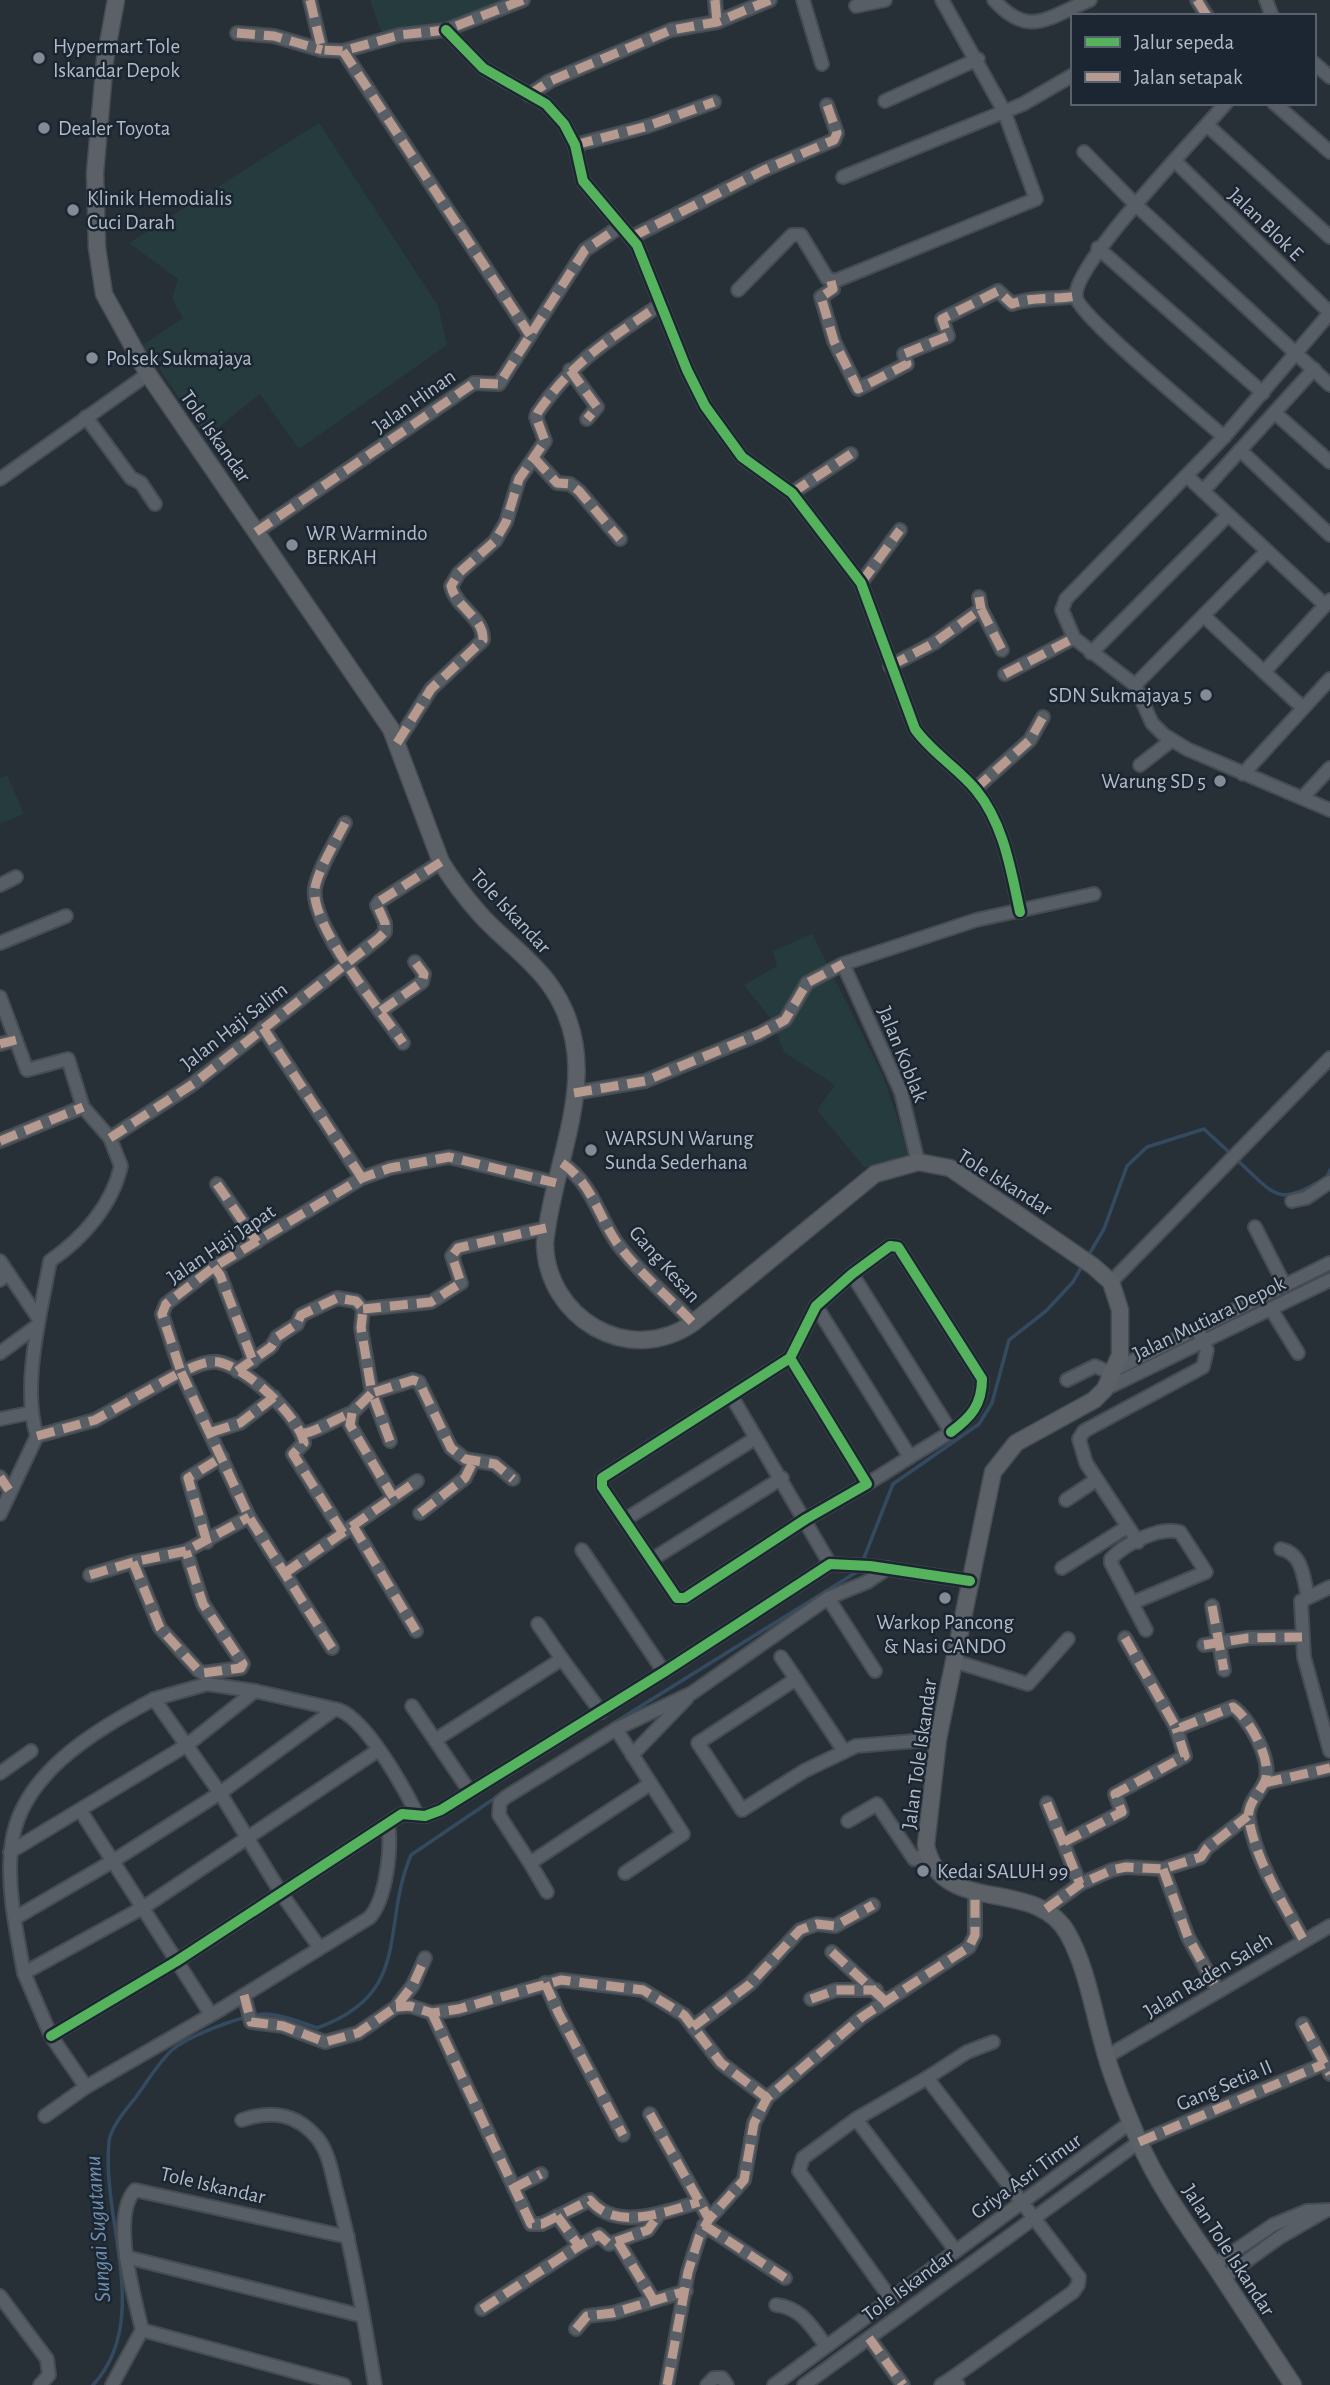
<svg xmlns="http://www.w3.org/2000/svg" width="1330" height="2385" font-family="'Alegreya Sans',sans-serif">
  <rect width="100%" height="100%" fill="#283037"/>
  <!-- green -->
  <g fill="#253b3d">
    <path d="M370,0H522L455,31H381Z"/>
    <path d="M319,123L438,306L447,345L299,449L260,394L206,437L143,345L183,318L172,299L178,279L129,243Z"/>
    <path d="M7,775L24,814L0,824V778Z"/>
    <path d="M812,934L883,1076L914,1168L864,1167L817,1110L835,1085L784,1052L771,1019L744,985L777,966L773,951Z"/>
  </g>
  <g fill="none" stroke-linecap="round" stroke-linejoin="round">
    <!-- stream -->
    <g stroke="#344a61" stroke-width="3.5">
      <path d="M1237,1160C1277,1196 1276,1208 1327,1177L1330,1170"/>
      <path d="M1088,1256L1104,1229L1127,1166L1147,1147L1204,1129L1231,1154"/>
      <path d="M862,1563L893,1484L979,1424L992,1403L1009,1340L1046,1311L1073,1282L1082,1266"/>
      <path d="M522,1780L860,1570"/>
      <path d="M93,2385C153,2320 101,2220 109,2142C110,2128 127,2108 136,2097C147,2082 158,2063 172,2050C188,2036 244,2014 266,2014C284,2015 300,2022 317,2028C414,1993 380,1928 411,1855L498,1796"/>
    </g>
    <defs>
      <g id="minor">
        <path d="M310,0L322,50L343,51L400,35L446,30L523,0"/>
        <path d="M715,0L717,22"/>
        <path d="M803,0L822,64"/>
        <path d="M994,0C1029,39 1048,17 1090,0"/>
        <path d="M1197,0L1207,16"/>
        <path d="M1266,0L1272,16"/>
        <path d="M856,6L885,0"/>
        <path d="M446,30L483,68L546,104L564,124L575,145L583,181L637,245L687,370L705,406L742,457L792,493L861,583L915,729C932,753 958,768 976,790C1004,824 1011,871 1020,912"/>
        <path d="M237,33L274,36L322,50"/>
        <path d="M343,51L530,335"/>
        <path d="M1314,63L1330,77"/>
        <path d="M529,95L550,81L671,30L717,22L770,0"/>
        <path d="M885,101L978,59"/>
        <path d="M1274,103L1330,152"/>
        <path d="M1207,125L1330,237"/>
        <path d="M575,145L648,126L714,102"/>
        <path d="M1084,152L1136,205L1330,385"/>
        <path d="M1176,162L1330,313"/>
        <path d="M843,177L1023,104L1073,75"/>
        <path d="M632,237L764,170L834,140L837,133L827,105"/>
        <path d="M1098,248L1263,393"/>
        <path d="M831,281L833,289L821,297L834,341L858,389L907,364L904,354L948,336L942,319L998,291L1012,304C1034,296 1054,300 1076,296"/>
        <path d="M738,290L792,235H801L827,278L835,281L1036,199L1004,111L942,0"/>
        <path d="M1330,313L1224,437L1066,599L1062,610L1074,638L1135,685L1152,723L1164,735L1187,749L1330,810"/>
        <path d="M570,370L597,407L587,419"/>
        <path d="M1275,413L1330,462"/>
        <path d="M86,417L131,478L141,483L155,504"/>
        <path d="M1224,437C1202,417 1079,316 1076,297C1072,265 1200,134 1226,103"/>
        <path d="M1240,450L1330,535"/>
        <path d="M534,458L557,483L570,484L579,491L620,539"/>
        <path d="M1187,476L1325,605"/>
        <path d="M0,479L148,374"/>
        <path d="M1203,491L1314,369"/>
        <path d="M792,493L851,454"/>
        <path d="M256,532L474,383L499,384L585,250L621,226"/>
        <path d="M861,583L900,530"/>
        <path d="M981,609L1002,650"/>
        <path d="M1205,617L1264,672"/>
        <path d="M1091,653L1228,515"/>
        <path d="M890,666L934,643L981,609L979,597"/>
        <path d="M1005,674L1074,638"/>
        <path d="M1135,685L1267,551"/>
        <path d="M1302,707L1264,672L1330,600"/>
        <path d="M397,743L431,689L483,640C484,617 456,608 451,586L459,573L495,541L506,522L519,479L545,441L536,417L538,412C574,360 610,339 661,304"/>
        <path d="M1140,765L1172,740"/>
        <path d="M1243,774L1330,679"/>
        <path d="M975,789L1030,740L1043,717"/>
        <path d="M1304,796L1330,768"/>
        <path d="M345,823C336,841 318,870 315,888C309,924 381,1011 403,1043"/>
        <path d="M0,885L16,877"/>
        <path d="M0,943L66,916"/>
        <path d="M843,964L901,1092L918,1162"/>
        <path d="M0,997L27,1070L68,1059L83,1107L110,1138L121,1166C112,1206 82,1239 50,1261C41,1312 21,1386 37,1436"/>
        <path d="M381,1011L422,982L424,974L415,962"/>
        <path d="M263,1028L362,1178"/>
        <path d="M0,1044L16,1040"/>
        <path d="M574,1093L645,1081L759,1034L785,1020L807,983L843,964L976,920L1094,894"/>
        <path d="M110,1138L193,1084L379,938L385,932V923L377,905L380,901L441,862"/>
        <path d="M0,1141L83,1107"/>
        <path d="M562,1163C593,1185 597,1214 617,1243C639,1273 668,1296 693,1323"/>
        <path d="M217,1184L257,1242"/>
        <path d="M1292,1201L1306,1198L1330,1182"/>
        <path d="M1255,1227L1284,1284"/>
        <path d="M0,1261L8,1273L0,1280"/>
        <path d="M214,1267L220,1275L253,1361"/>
        <path d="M8,1273L39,1319"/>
        <path d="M852,1274L951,1432L910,1457"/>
        <path d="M1111,1282L1330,1058"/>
        <path d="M816,1306L910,1457L867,1484"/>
        <path d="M363,1309L431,1302L461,1283L452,1256L458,1248L546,1228"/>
        <path d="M1271,1309L1298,1353"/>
        <path d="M0,1353L34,1328"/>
        <path d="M790,1358L867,1484L806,1519L685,1598H677L602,1487V1478L790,1358L816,1306L852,1274L890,1246L898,1247L982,1379C982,1405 971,1417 951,1432"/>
        <path d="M1116,1369L1330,1263"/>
        <path d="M237,1371L271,1347L277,1337L297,1324L301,1315L337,1298L356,1301L363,1309L361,1328L372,1393L352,1413L350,1425L393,1497"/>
        <path d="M1067,1380L1095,1366L1113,1374"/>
        <path d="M1105,1389L1330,1280"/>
        <path d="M732,1397L830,1564"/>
        <path d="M0,1419L30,1413"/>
        <path d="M212,1432L240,1423L274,1397"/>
        <path d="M303,1433C313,1434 338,1417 352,1413"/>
        <path d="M37,1436L95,1420L181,1372L162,1314L166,1304L214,1267L362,1178L390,1168L449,1157L556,1183"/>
        <path d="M390,1441L372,1393L413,1380L419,1382L451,1448L465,1459L495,1464L513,1479"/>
        <path d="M0,1477L9,1490"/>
        <path d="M1066,1500L1096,1480"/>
        <path d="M420,1513L465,1478L473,1462"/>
        <path d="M0,1514L37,1436"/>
        <path d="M624,1520L756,1438"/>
        <path d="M353,1526L416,1631"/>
        <path d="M207,1542L188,1478L222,1457"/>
        <path d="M1138,1542L1086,1463L1079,1439L1084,1431L1203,1367L1207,1350L1197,1328"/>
        <path d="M1281,1549C1303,1554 1303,1577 1308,1597"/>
        <path d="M582,1550L664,1672"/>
        <path d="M651,1560L782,1478"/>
        <path d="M133,1562L160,1628L198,1670L203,1673L241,1668L243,1664L203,1604L186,1551"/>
        <path d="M1062,1568L1127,1527"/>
        <path d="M285,1573L417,1481"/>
        <path d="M90,1575L133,1562L186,1551L249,1517"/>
        <path d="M1330,1587L1301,1601L1304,1657L1330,1751"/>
        <path d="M828,1598L867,1582L888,1568"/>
        <path d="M1132,1603L1206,1572L1180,1532C1160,1526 1124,1544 1111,1559V1563L1146,1630"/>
        <path d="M1212,1606L1224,1670"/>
        <path d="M538,1624L562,1659"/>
        <path d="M1125,1638L1177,1729L1233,1707C1249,1718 1273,1761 1265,1781C1259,1795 1246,1804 1249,1820C1257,1864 1283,1902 1304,1941"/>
        <path d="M1204,1645L1248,1638L1302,1637"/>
        <path d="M332,1648L249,1517L181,1372C192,1368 206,1360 218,1362C246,1367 299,1416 304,1443L293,1454L343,1533"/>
        <path d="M781,1657L796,1679"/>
        <path d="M954,1661L1028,1684L1068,1639"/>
        <path d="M154,1699L207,1684L255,1691"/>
        <path d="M412,1706L470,1792"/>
        <path d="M616,1729L683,1834L625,1873"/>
        <path d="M435,1740L562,1659L601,1712"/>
        <path d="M844,1751L796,1679L698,1743L742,1810L804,1771L856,1746L938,1739"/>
        <path d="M632,1755L687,1698"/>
        <path d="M0,1773L31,1751"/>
        <path d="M1264,1783L1330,1768"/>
        <path d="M650,1784L530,1863L499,1815L500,1802L506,1797L616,1729L692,1693L828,1598L875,1671"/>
        <path d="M1047,1803L1080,1884"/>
        <path d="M80,1810L210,2013"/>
        <path d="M848,1821L877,1804L914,1859L928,1854"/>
        <path d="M1064,1842L1122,1812L1115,1794L1185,1756L1176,1728"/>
        <path d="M10,1852L187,1745L255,1691L335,1709"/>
        <path d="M530,1863L547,1892"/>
        <path d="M1163,1869L1188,1937L1218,1991"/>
        <path d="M1046,1909L1080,1884L1112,1870L1126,1867L1163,1869L1201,1857L1207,1848L1248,1816"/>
        <path d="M15,1918L113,1861L220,1793L154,1699C94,1731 16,1776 11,1851C7,1891 17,1934 24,1973"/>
        <path d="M319,1947L281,1893L220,1793L335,1709C363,1713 404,1788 417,1814"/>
        <path d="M832,1952L885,2001"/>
        <path d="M545,1983L559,2014L623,2135"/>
        <path d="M244,1995L251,2022L283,2026L325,2042L358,2033L396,2007L413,1985L425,1958"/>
        <path d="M811,1999L836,1990H876"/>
        <path d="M396,2007L410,2006L432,2013L459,2009L561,1980L643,1990L684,2015L721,2063L767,2098"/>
        <path d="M432,2013L531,2224H542L590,2200C616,2232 665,2212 699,2202"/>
        <path d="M1303,2024L1330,2074"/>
        <path d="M693,2027L750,1984L800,1930L817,1924L835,1926L873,1905"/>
        <path d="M51,2036L177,1961L402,1814L425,1816L441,1810L664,1672L830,1564L870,1566L970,1581"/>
        <path d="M1106,2057L1330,1926"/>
        <path d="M927,2078L967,2052L993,2042"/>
        <path d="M86,2087L51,2036L24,1973L144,1907L377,1751"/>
        <path d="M650,2114L709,2219"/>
        <path d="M45,2116L86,2087L223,2008L369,1918C386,1901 392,1848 388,1824"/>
        <path d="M856,2119L803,2158L799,2171L891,2299"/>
        <path d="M242,2120C271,2110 297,2113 318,2139C329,2153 332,2174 336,2190C353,2254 364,2319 375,2385"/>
        <path d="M514,2188L541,2174"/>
        <path d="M557,2216L579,2246L599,2235L609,2244L648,2230L659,2214"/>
        <path d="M704,2225L785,2278"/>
        <path d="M618,2242L653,2299"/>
        <path d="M126,2257L363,2316"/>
        <path d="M1214,2265L1273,2225L1307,2211L1330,2210"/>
        <path d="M1223,2278L1280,2237L1325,2211"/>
        <path d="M0,2296L47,2359L49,2375L40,2385"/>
        <path d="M776,2305C802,2308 811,2326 826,2346"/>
        <path d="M482,2309L579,2246"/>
        <path d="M576,2329L587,2316L613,2313L686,2291"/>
        <path d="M142,2330C135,2298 110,2218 135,2190L348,2237"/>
        <path d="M142,2330L344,2385"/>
        <path d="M869,2338L903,2385"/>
        <path d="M952,2378L1073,2292L1078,2285L1079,2277L927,2078L856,2119L956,2251"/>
        <path d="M112,2385L142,2330"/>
        <path d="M667,2385L688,2272L699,2237L709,2219L744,2180L754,2123L767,2098L862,2017L969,1947L975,1935V1892"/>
        <path d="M707,2385L714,2378H722L727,2385"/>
        <path d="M774,2385L1131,2122"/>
        <path d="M804,2385L1139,2142L1324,2064"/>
        <path d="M941,2385L952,2378L958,2385"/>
      </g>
      <path id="major" d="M116,0L105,60L95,173L97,248L104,294L148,374L391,729L441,862C452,880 465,897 479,913C500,937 527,955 547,981C610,1064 554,1152 545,1243C546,1317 628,1368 693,1323L875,1174L918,1162L950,1168L1093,1266L1111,1282L1120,1310V1355L1105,1389L1094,1400L1016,1443L993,1472L938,1739L926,1845C940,1918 1036,1875 1068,1934C1088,1970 1094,2016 1106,2055C1114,2084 1126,2111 1138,2139C1157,2184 1187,2225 1215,2266C1241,2305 1267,2345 1293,2385"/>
    </defs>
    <!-- minor casing -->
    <use href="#minor" stroke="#464c52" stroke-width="16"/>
    <!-- major casing -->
    <use href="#major" stroke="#464c54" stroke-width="19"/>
    <!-- minor -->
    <use href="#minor" stroke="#585e65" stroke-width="12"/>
    <!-- major -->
    <use href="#major" stroke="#5b6167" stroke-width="16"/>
    <!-- quiet -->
    <g stroke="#b69a8f" stroke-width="9" stroke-dasharray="18 9" stroke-linecap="butt">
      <path d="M310,0L322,50L343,51L400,35L446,30L523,0"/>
      <path d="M715,0L717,22"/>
      <path d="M1197,0L1207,16"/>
      <path d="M237,33L274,36L322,50"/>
      <path d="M343,51L530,335"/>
      <path d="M529,95L550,81L671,30L717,22L770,0"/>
      <path d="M575,145L648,126L714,102"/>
      <path d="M632,237L764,170L834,140L837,133L827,105"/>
      <path d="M831,281L833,289L821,297L834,341L858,389L907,364L904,354L948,336L942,319L998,291L1012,304C1034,296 1054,300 1076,296"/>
      <path d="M570,370L597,407L587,419"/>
      <path d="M534,458L557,483L570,484L579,491L620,539"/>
      <path d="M792,493L851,454"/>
      <path d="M256,532L474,383L499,384L585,250L621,226"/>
      <path d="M861,583L900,530"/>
      <path d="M981,609L1002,650"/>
      <path d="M890,666L934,643L981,609L979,597"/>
      <path d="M1005,674L1074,638"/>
      <path d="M397,743L431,689L483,640C484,617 456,608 451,586L459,573L495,541L506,522L519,479L545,441L536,417L538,412C574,360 610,339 661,304"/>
      <path d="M975,789L1030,740L1043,717"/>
      <path d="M345,823C336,841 318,870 315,888C309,924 381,1011 403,1043"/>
      <path d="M381,1011L422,982L424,974L415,962"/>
      <path d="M263,1028L362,1178"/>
      <path d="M0,1044L16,1040"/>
      <path d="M574,1093L645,1081L759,1034L785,1020L807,983L843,964"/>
      <path d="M110,1138L193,1084L379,938L385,932V923L377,905L380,901L441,862"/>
      <path d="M0,1141L83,1107"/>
      <path d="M562,1163C593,1185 597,1214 617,1243C639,1273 668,1296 693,1323"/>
      <path d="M217,1184L257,1242"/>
      <path d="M214,1267L220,1275L253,1361"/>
      <path d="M363,1309L431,1302L461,1283L452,1256L458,1248L546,1228"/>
      <path d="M237,1371L271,1347L277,1337L297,1324L301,1315L337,1298L356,1301L363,1309L361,1328L372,1393L352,1413L350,1425L393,1497"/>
      <path d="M212,1432L240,1423L274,1397"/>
      <path d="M303,1433C313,1434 338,1417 352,1413"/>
      <path d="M37,1436L95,1420L181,1372L162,1314L166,1304L214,1267L362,1178L390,1168L449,1157L556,1183"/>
      <path d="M390,1441L372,1393L413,1380L419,1382L451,1448L465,1459L495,1464L513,1479"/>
      <path d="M0,1477L9,1490"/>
      <path d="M420,1513L465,1478L473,1462"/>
      <path d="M353,1526L416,1631"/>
      <path d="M207,1542L188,1478L222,1457"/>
      <path d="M133,1562L160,1628L198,1670L203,1673L241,1668L243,1664L203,1604L186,1551"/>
      <path d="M285,1573L417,1481"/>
      <path d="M90,1575L133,1562L186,1551L249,1517"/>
      <path d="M1212,1606L1224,1670"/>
      <path d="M1125,1638L1177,1729L1233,1707C1249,1718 1273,1761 1265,1781C1259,1795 1246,1804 1249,1820C1257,1864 1283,1902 1304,1941"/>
      <path d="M1204,1645L1248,1638L1302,1637"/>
      <path d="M332,1648L249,1517L181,1372C192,1368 206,1360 218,1362C246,1367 299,1416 304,1443L293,1454L343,1533"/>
      <path d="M1264,1783L1330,1768"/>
      <path d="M1047,1803L1080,1884"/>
      <path d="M1064,1842L1122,1812L1115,1794L1185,1756L1176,1728"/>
      <path d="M1163,1869L1188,1937L1218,1991"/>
      <path d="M1046,1909L1080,1884L1112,1870L1126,1867L1163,1869L1201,1857L1207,1848L1248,1816"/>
      <path d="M832,1952L885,2001"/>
      <path d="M545,1983L559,2014L623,2135"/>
      <path d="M244,1995L251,2022L283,2026L325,2042L358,2033L396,2007L413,1985L425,1958"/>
      <path d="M811,1999L836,1990H876"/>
      <path d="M396,2007L410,2006L432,2013L459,2009L561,1980L643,1990L684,2015L721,2063L767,2098"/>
      <path d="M432,2013L531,2224H542L590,2200C616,2232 665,2212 699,2202"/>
      <path d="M1303,2024L1330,2074"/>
      <path d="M693,2027L750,1984L800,1930L817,1924L835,1926L873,1905"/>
      <path d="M650,2114L709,2219"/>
      <path d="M1139,2142L1324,2064"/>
      <path d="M514,2188L541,2174"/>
      <path d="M557,2216L579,2246L599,2235L609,2244L648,2230L659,2214"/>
      <path d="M704,2225L785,2278"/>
      <path d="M618,2242L653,2299"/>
      <path d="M482,2309L579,2246"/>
      <path d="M576,2329L587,2316L613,2313L686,2291"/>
      <path d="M869,2338L903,2385"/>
      <path d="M667,2385L688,2272L699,2237L709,2219L744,2180L754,2123L767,2098L862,2017L969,1947L975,1935V1892"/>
    </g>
    <defs>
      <g id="cycleway">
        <path d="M446,30L483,68L546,104L564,124L575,145L583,181L637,245L687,370L705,406L742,457L792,493L861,583L915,729C932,753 958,768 976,790C1004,824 1011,871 1020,912"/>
        <path d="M790,1358L867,1484L806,1519L685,1598H677L602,1487V1478L790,1358L816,1306L852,1274L890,1246L898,1247L982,1379C982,1405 971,1417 951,1432"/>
        <path d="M51,2036L177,1961L402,1814L425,1816L441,1810L664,1672L830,1564L870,1566L970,1581"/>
      </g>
    </defs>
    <!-- cycleway casing -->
    <use href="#cycleway" stroke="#1b2632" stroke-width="15"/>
    <!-- cycleway -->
    <use href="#cycleway" stroke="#56b35d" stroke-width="10"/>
  </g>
  <!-- markers -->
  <g fill="#828b96" stroke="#1b2632" stroke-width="2.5">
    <circle cx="39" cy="58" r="7"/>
    <circle cx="44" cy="128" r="7"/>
    <circle cx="73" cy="210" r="7"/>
    <circle cx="92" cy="358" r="7"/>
    <circle cx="292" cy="545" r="7"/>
    <circle cx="1206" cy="695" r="7"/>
    <circle cx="1220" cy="781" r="7"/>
    <circle cx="591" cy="1150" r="7"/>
    <circle cx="945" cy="1598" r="7"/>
    <circle cx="923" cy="1871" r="7"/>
  </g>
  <g text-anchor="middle" stroke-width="5" stroke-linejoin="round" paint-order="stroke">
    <!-- poi labels -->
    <g font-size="21" fill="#b2bcc9" stroke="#1b2632" text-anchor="start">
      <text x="53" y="53">Hypermart Tole<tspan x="53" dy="24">Iskandar Depok</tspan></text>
      <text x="58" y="135">Dealer Toyota</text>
      <text x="87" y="205">Klinik Hemodialis<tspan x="87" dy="24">Cuci Darah</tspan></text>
      <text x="106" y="365">Polsek Sukmajaya</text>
      <text x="306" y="540">WR Warmindo<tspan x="306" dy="24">BERKAH</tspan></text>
      <text x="1192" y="702" text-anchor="end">SDN Sukmajaya 5</text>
      <text x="1206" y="788" text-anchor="end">Warung SD 5</text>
      <text x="605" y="1145">WARSUN Warung<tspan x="605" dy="24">Sunda Sederhana</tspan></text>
      <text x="945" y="1629" text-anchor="middle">Warkop Pancong<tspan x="945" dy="24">&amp; Nasi CANDO</tspan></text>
      <text x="937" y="1878">Kedai SALUH 99</text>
    </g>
    <!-- street labels -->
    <g font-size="21" fill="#b2bcc9" stroke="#1b2632">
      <text transform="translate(1266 224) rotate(44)" y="7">Jalan Blok E</text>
      <text transform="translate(414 401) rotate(-35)" y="7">Jalan Hinan</text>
      <text transform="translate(216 436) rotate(55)" y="7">Tole Iskandar</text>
      <text transform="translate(511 911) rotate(47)" y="7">Tole Iskandar</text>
      <text transform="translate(234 1026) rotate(-38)" y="7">Jalan Haji Salim</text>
      <text transform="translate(903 1054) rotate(68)" y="7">Jalan Koblak</text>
      <text transform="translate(1005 1182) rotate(32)" y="7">Tole Iskandar</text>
      <text transform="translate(221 1244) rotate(-34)" y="7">Jalan Haji Japat</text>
      <text transform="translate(665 1264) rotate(48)" y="7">Gang Kesan</text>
      <text transform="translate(1209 1318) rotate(-26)" y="7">Jalan Mutiara Depok</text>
      <text transform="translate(919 1754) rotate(-82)" y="7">Jalan Tole Iskandar</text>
      <text transform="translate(1208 1975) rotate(-31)" y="7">Jalan Raden Saleh</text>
      <text transform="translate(1224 2085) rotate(-23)" y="7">Gang Setia II</text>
      <text transform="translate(1026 2176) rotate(-36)" y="7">Griya Asri Timur</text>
      <text transform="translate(213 2185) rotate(13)" y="7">Tole Iskandar</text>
      <text transform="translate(1229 2250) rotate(57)" y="7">Jalan Tole Iskandar</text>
      <text transform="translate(908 2285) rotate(-36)" y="7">Tole Iskandar</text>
    </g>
    <!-- water labels -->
    <g font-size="23" font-style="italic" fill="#708fad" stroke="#1b2632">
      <text transform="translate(97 2229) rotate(-94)" y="8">Sungai Sugutamu</text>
    </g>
  </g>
  <!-- legend -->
  <rect x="1071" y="14" width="245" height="91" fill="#1b2632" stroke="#57626e" stroke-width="2"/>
  <rect x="1085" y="37" width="35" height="10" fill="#56b35d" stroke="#57626e" stroke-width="2"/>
  <text x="1134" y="49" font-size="21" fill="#b2bcc9">Jalur sepeda</text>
  <rect x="1085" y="72" width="35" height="10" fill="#b69a8f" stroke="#57626e" stroke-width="2"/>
  <text x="1134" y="84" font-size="21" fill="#b2bcc9">Jalan setapak</text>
</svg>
